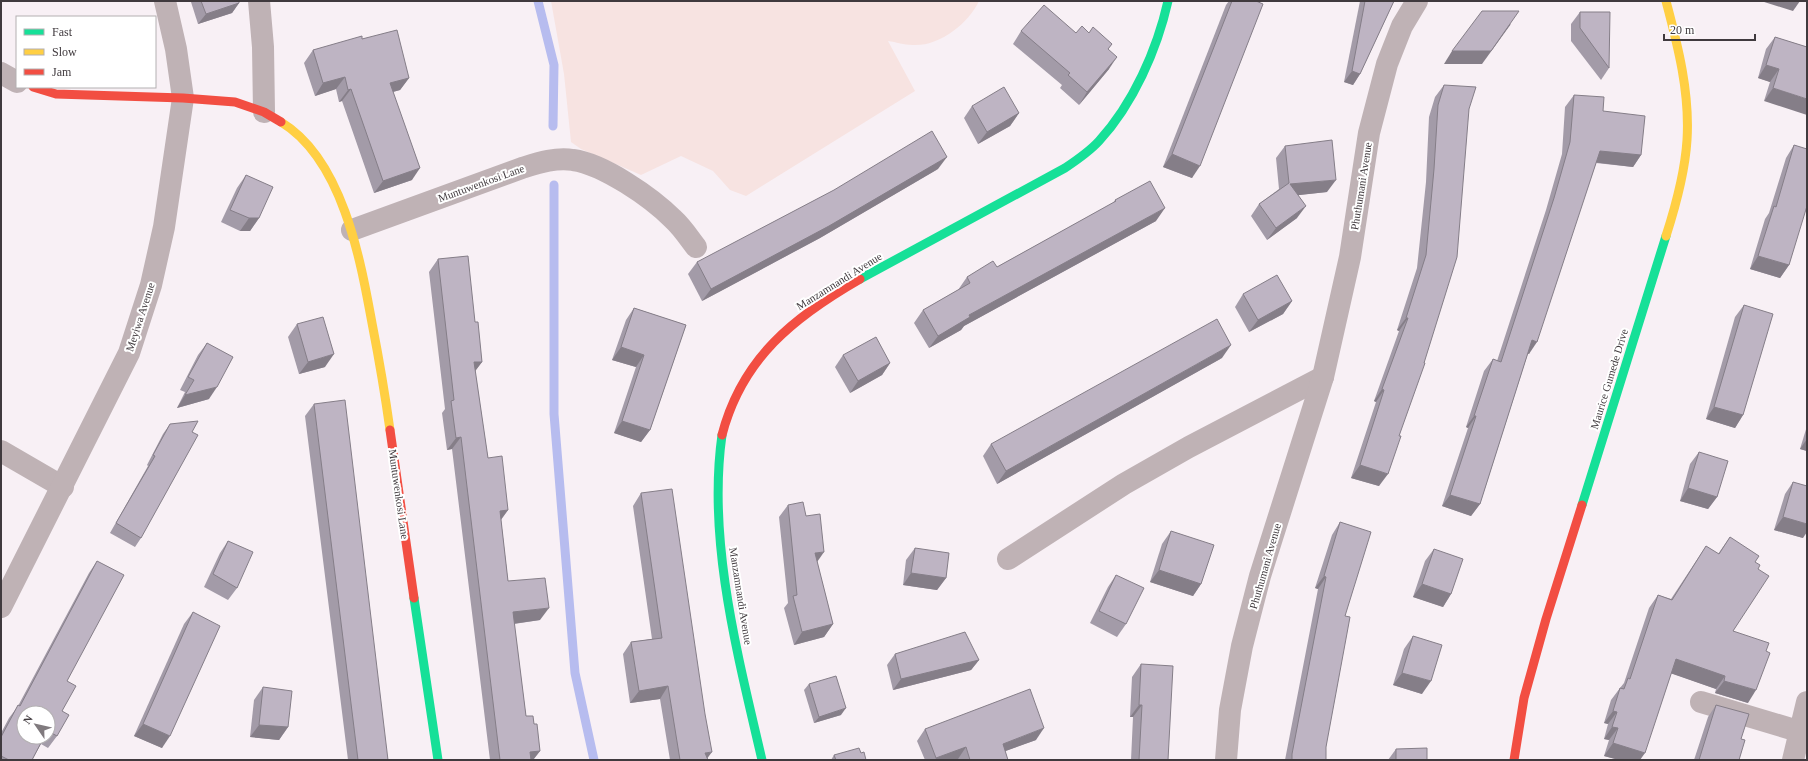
<svg xmlns="http://www.w3.org/2000/svg" width="1808" height="761" font-family="Georgia,serif">
  <rect width="100%" height="100%" fill="#f8f0f5"/>
  <!-- green -->
  <path fill="#f7e3e1" d="M551,1H979C968,24 939,47 912,45C904,45 896,42 888,41L915,91L746,196L730,190L713,171L681,156L641,175L581,149L571,142L564,74Z"/>
  <g fill="none" stroke-linecap="round" stroke-linejoin="round">
    <!-- stream -->
    <g stroke="#b7bcef" stroke-width="9">
      <path d="M538,1L554,65L553,126"/>
      <path d="M554,185V414L575,673L594,760"/>
    </g>
    <!-- street -->
    <g stroke="#bfb2b5" stroke-width="22">
      <path d="M259,1L263,47L264,112"/>
      <path d="M1,73L17,82"/>
      <path d="M352,230L522,168C538,163 556,157 573,160C603,164 651,197 673,219C682,227 689,238 696,247"/>
      <path d="M1,451L63,487"/>
      <path d="M1008,559L1124,484L1189,447L1323,377"/>
      <path d="M1,607L129,353L151,285L164,227L183,98L176,49L165,1"/>
      <path d="M1701,702L1798,731"/>
      <path d="M1226,760L1230,710L1242,646L1260,576L1323,377L1350,257L1369,133L1387,64L1402,26L1417,1"/>
      <path d="M1793,760L1807,702"/>
    </g>
    <!-- fast -->
    <g stroke="#16e098" stroke-width="9">
      <path d="M860,279L1065,168C1077,160 1089,152 1099,141C1133,104 1157,50 1168,1"/>
      <path d="M722,435C707,541 738,656 762,760"/>
      <path d="M1582,505L1666,236"/>
      <path d="M414,598L438,760"/>
    </g>
    <!-- slow -->
    <g stroke="#ffcf43" stroke-width="9">
      <path d="M281,122C342,159 360,257 372,323C379,359 385,394 390,430"/>
      <path d="M1666,236C1676,205 1685,173 1687,140C1690,93 1678,46 1666,1"/>
    </g>
    <!-- jam -->
    <g stroke="#f24e42" stroke-width="9">
      <path d="M33,87L56,94L183,98L235,102L264,112L281,122"/>
      <path d="M390,430L414,598"/>
      <path d="M722,435C742,358 794,317 860,279"/>
      <path d="M1514,760L1524,698L1546,619L1582,505"/>
    </g>
  </g>
  <!-- wall -->
  <g fill="#a39ba8" fill-rule="evenodd">
    <path d="M192,1H239V3L232,13L198,24L191,2Z"/>
    <path d="M1229,1H1256L1192,178L1163,167L1226,5Z"/>
    <path d="M1360,1H1394L1360,74L1353,85L1344,82Z"/>
    <path d="M1580,12L1609,68L1601,80L1571,41V24Z"/>
    <path d="M1021,31L1076,33H1089L1112,44L1108,49L1109,69L1079,105L1060,88L1062,85L1013,44Z"/>
    <path d="M1775,37L1807,47L1764,101L1770,82L1758,78L1766,49Z"/>
    <path d="M362,39L409,78L400,90L393,92L412,180L374,193L342,101L339,102L336,89L315,96L304,63L313,50Z"/>
    <path d="M1444,85L1469,109L1379,486L1351,478L1376,402L1374,401L1399,331L1397,330L1417,268L1426,182L1429,117L1435,97Z"/>
    <path d="M1574,95L1603,111L1641,155L1633,167L1596,163L1529,354L1528,353L1480,504L1471,516L1442,506L1468,428L1466,427L1484,371L1493,359L1497,361L1546,210L1562,154L1565,107Z"/>
    <path d="M972,106L1019,113L1010,126L978,144L964,118Z"/>
    <path d="M1794,145L1789,265L1780,278L1750,269L1765,219L1769,213L1786,158Z"/>
    <path d="M1285,146L1327,192L1298,195L1297,218L1267,240L1251,216L1259,204L1279,189L1276,158Z"/>
    <path d="M938,169L820,238L702,301L688,274L697,262Z"/>
    <path d="M246,175L259,218L250,231H240L221,222L237,188Z"/>
    <path d="M1115,200L1156,221L964,326L961,330L929,348L914,323L923,310L958,290L967,277L997,267L1113,203Z"/>
    <path d="M438,259L475,322L482,362L475,371L488,458L508,510L501,520L508,581L540,620L514,624L526,716L534,724L540,751L533,760H490L452,449L447,450L442,413L445,409L429,272Z"/>
    <path d="M1243,294L1292,301L1283,314L1249,332L1235,307Z"/>
    <path d="M1744,305L1743,415L1735,428L1706,419L1735,317Z"/>
    <path d="M634,308L686,325L650,430L641,442L614,433L636,367L612,360L626,320Z"/>
    <path d="M297,324L325,367L299,374L288,337Z"/>
    <path d="M207,343L209,399L177,408L185,392L180,390L198,355Z"/>
    <path d="M843,355L890,363L882,375L850,393L835,367Z"/>
    <path d="M1222,358L997,484L983,456L991,444Z"/>
    <path d="M314,404L388,760H348L305,416Z"/>
    <path d="M170,424L141,538L135,547L110,533L148,466L147,465L163,434Z"/>
    <path d="M1807,426V451L1800,449Z"/>
    <path d="M1699,452L1717,497L1708,509L1680,501L1690,464Z"/>
    <path d="M1793,482L1803,538L1774,530L1785,494Z"/>
    <path d="M641,493L707,758L708,760H670L660,699L630,703L623,654L631,642L652,639L633,506Z"/>
    <path d="M788,505L817,562L833,624L824,637L794,645L784,608L788,603L779,517Z"/>
    <path d="M1340,522L1345,616L1326,747V760H1285L1318,589L1315,588L1332,535Z"/>
    <path d="M1171,531L1201,584L1193,596L1150,582L1162,544Z"/>
    <path d="M1730,537L1755,562L1758,569L1733,631L1748,703L1715,693L1716,689L1671,673L1640,760H1619L1604,756L1609,740L1604,739L1608,724L1604,723L1611,700L1620,688L1624,683L1649,608L1658,595L1671,599L1706,546L1718,554Z"/>
    <path d="M228,541L237,588L228,600L204,587L220,553Z"/>
    <path d="M915,548L946,578L937,590L903,585L906,560Z"/>
    <path d="M1434,549L1451,594L1443,607L1413,597L1425,561Z"/>
    <path d="M97,561L67,681L62,711L57,736L48,748L41,744L32,760H1V733L9,718L18,706L89,573ZM48,713V737H24Z"/>
    <path d="M1116,575L1126,624L1117,637L1090,623L1108,587Z"/>
    <path d="M193,612L162,748L134,736L184,624Z"/>
    <path d="M1413,636L1422,694L1393,685L1404,649Z"/>
    <path d="M895,654L979,660L971,670L893,690L887,665Z"/>
    <path d="M1141,664L1168,760H1131L1133,717H1130L1132,677Z"/>
    <path d="M809,684L841,715L814,723L804,690Z"/>
    <path d="M263,687L288,727L279,740L250,737L254,700Z"/>
    <path d="M1716,705L1741,739L1739,760H1694L1708,717Z"/>
    <path d="M925,729L1036,740L1005,751L1008,760H958V759L954,760H925L917,741Z"/>
    <path d="M1396,749L1427,760H1388Z"/>
    <path d="M861,753L866,760H831L834,755Z"/>
  </g>
  <!-- shaded-wall -->
  <g fill="#857e88">
    <path d="M1761,1H1800L1793,11Z"/>
    <path d="M239,3L232,13L198,24L206,14Z"/>
    <path d="M1511,24L1482,64H1444L1452,51Z"/>
    <path d="M1117,57L1109,69L1079,105L1087,92Z"/>
    <path d="M1766,65L1779,69L1770,82L1758,78Z"/>
    <path d="M1352,71L1360,74L1353,85L1344,82Z"/>
    <path d="M345,77L336,89L315,96L323,83Z"/>
    <path d="M409,78L400,90L381,95L390,83Z"/>
    <path d="M1773,88L1807,99V115L1764,101Z"/>
    <path d="M351,89L342,101L339,102L348,90Z"/>
    <path d="M1019,113L1010,126L978,144L987,132Z"/>
    <path d="M1600,151L1641,155L1633,167L1592,162Z"/>
    <path d="M1172,154L1200,166L1192,178L1163,167Z"/>
    <path d="M947,157L938,169L820,238L702,301L711,289Z"/>
    <path d="M420,168L412,180L374,193L383,181Z"/>
    <path d="M1336,180L1327,192L1282,197L1290,184Z"/>
    <path d="M1306,206L1297,218L1267,240L1276,228Z"/>
    <path d="M1165,208L1156,221L964,326L961,330L929,348L938,336L969,315Z"/>
    <path d="M249,218H259L250,231H240Z"/>
    <path d="M1758,256L1789,265L1780,278L1750,269Z"/>
    <path d="M1292,301L1283,314L1249,332L1258,320Z"/>
    <path d="M1406,318H1408L1399,331L1397,330Z"/>
    <path d="M1532,340L1537,342L1529,354L1524,352Z"/>
    <path d="M1231,345L1222,358L997,484L1006,471Z"/>
    <path d="M621,347L644,355L636,367L612,360Z"/>
    <path d="M334,354L325,367L299,374L308,362Z"/>
    <path d="M474,362H482L473,374Z"/>
    <path d="M890,363L882,375L850,393L858,381Z"/>
    <path d="M217,387L209,399L177,408L185,395Z"/>
    <path d="M1382,389L1384,390L1376,402L1374,401Z"/>
    <path d="M1714,407L1743,415L1735,428L1706,419Z"/>
    <path d="M1474,416H1476L1468,428L1466,427Z"/>
    <path d="M622,421L650,430L641,442L614,433Z"/>
    <path d="M461,437L452,449L447,450L456,438Z"/>
    <path d="M1807,439V451L1800,449Z"/>
    <path d="M1360,465L1388,474L1379,486L1351,478Z"/>
    <path d="M1688,488L1717,497L1708,509L1680,501Z"/>
    <path d="M1450,495L1480,504L1471,516L1442,506Z"/>
    <path d="M508,510L499,522L500,511Z"/>
    <path d="M1783,517L1807,524V532L1803,538L1774,530Z"/>
    <path d="M824,552L815,565V553Z"/>
    <path d="M1159,570L1201,584L1193,596L1150,582Z"/>
    <path d="M911,573L946,578L937,590L903,585Z"/>
    <path d="M1324,576L1326,577L1318,589L1315,588Z"/>
    <path d="M1422,584L1451,594L1443,607L1413,597Z"/>
    <path d="M549,608L540,620L504,625L513,612Z"/>
    <path d="M833,624L824,637L794,645L802,632Z"/>
    <path d="M1676,659L1725,676L1716,689L1667,672Z"/>
    <path d="M979,660L971,670L893,690L901,679Z"/>
    <path d="M1402,673L1431,681L1422,694L1393,685Z"/>
    <path d="M1724,681L1756,690L1748,703L1715,693Z"/>
    <path d="M668,686L660,699L630,703L639,691Z"/>
    <path d="M1139,705H1142L1133,717H1130Z"/>
    <path d="M846,708L841,715L814,723L819,717Z"/>
    <path d="M1613,711L1617,712L1608,724L1604,723Z"/>
    <path d="M143,724L170,736L162,748L134,736Z"/>
    <path d="M259,725L288,727L279,740L250,737Z"/>
    <path d="M1612,727L1618,728L1609,740L1604,739Z"/>
    <path d="M1044,728L1036,740L995,755L1003,744Z"/>
    <path d="M1613,743L1645,753L1640,760H1619L1604,756Z"/>
    <path d="M966,747L958,759L954,760H935L936,758Z"/>
    <path d="M540,751L533,760H524L530,752Z"/>
    <path d="M712,752L706,760L705,753Z"/>
  </g>
  <!-- building -->
  <g fill="#beb4c3" stroke="#857e88">
    <path d="M201,1H239V3L206,14Z"/>
    <path d="M1232,1H1256L1263,4L1200,166L1172,154Z"/>
    <path d="M1365,1H1394L1360,74L1352,71Z"/>
    <path d="M1044,5L1076,33L1082,26L1089,33L1093,27L1112,44L1108,49L1117,57L1087,92L1068,75L1070,73L1021,31Z"/>
    <path d="M1482,11H1519L1491,51H1452Z"/>
    <path d="M1580,12H1610L1609,68L1580,28Z"/>
    <path d="M397,30L409,78L390,83L420,168L383,181L351,89L348,90L345,77L323,83L313,50L362,36V39Z"/>
    <path d="M1775,37L1807,47V99L1773,88L1779,69L1766,65Z"/>
    <path d="M1444,85L1476,87L1469,109L1457,257L1424,363H1425L1399,436H1401L1388,474L1360,465L1384,390L1382,389L1408,318H1406L1426,255L1434,169L1438,105Z"/>
    <path d="M1004,87L1019,113L987,132L972,106Z"/>
    <path d="M1574,95L1604,97L1603,111L1645,116L1641,155L1600,151L1537,342L1532,340L1480,504L1450,495L1476,416H1474L1493,359L1501,362L1554,198L1570,142Z"/>
    <path d="M932,131L947,157L829,226L711,289L697,262L834,190Z"/>
    <path d="M1332,140L1336,180L1290,184L1306,206L1276,228L1259,204L1289,183L1285,146Z"/>
    <path d="M1794,145L1807,149V206L1789,265L1758,256L1774,206L1776,207Z"/>
    <path d="M246,175L273,187L259,218H249L230,210Z"/>
    <path d="M1150,181L1165,208L969,315L970,317L938,336L923,310L970,283L967,277L993,261L997,267L1116,201L1115,200Z"/>
    <path d="M468,256L475,322H478L482,362H474L488,458L502,456L508,510L500,511L508,581L545,578L549,608L513,612L526,716H533L534,724H537L540,751L530,752L531,760H500L461,437L456,438L451,401L454,400L438,259Z"/>
    <path d="M1277,275L1292,301L1258,320L1243,294Z"/>
    <path d="M1744,305L1773,314L1743,415L1714,407Z"/>
    <path d="M634,308L686,325L650,430L622,421L644,355L621,347Z"/>
    <path d="M323,317L334,354L308,362L297,324Z"/>
    <path d="M1217,319L1231,345L1006,471L991,444Z"/>
    <path d="M876,337L890,363L858,381L843,355Z"/>
    <path d="M207,343L233,357L217,387L185,395L194,380L188,377Z"/>
    <path d="M345,400L388,760H358L314,404Z"/>
    <path d="M198,421L192,432L198,435L141,538L116,523L155,456L153,455L170,424Z"/>
    <path d="M1699,452L1728,461L1717,497L1688,488Z"/>
    <path d="M1793,482L1807,486V524L1783,517Z"/>
    <path d="M672,489L705,714L712,752L705,753L708,760H680L668,686L639,691L631,642L662,638L641,493Z"/>
    <path d="M803,502L806,516L820,514L824,552L815,553L833,624L802,632L793,596L797,595L788,505Z"/>
    <path d="M1340,522L1371,532L1345,616L1350,617L1326,747V760H1292V754L1326,577L1324,576Z"/>
    <path d="M1171,531L1214,545L1201,584L1159,570Z"/>
    <path d="M1730,537L1759,556L1755,562L1760,565L1758,569L1769,576L1733,631L1769,643L1766,651L1770,653L1756,690L1724,681L1725,676L1676,659L1645,753L1613,743L1618,728L1612,727L1617,712L1613,711L1620,688L1624,689L1628,678L1630,679L1658,595L1672,600L1706,546L1719,554Z"/>
    <path d="M228,541L253,552L237,588L213,574Z"/>
    <path d="M915,548L949,553L946,578L911,573Z"/>
    <path d="M1434,549L1463,559L1451,594L1422,584Z"/>
    <path d="M97,561L124,575L67,681L76,686L62,711L69,715L57,736L48,731V713H24V737H44L32,760H9L1,756V737L18,705L20,706Z"/>
    <path d="M1116,575L1144,588L1126,624L1099,611Z"/>
    <path d="M193,612L220,626L170,736L143,724Z"/>
    <path d="M965,632L979,660L901,679L895,654Z"/>
    <path d="M1413,636L1442,645L1431,681L1402,673Z"/>
    <path d="M1141,664L1173,666L1168,760H1139L1142,705H1139Z"/>
    <path d="M836,676L846,708L819,717L809,684Z"/>
    <path d="M263,687L292,691L288,727L259,725Z"/>
    <path d="M1030,689L1044,728L1003,744L1008,760H970L966,747L936,758L925,729Z"/>
    <path d="M1716,705L1749,714L1741,739L1745,740L1739,760H1699Z"/>
    <path d="M859,748L861,753L864,752L866,760H836L834,755Z"/>
    <path d="M1427,748V760H1396V749Z"/>
  </g>
  <g text-anchor="middle" stroke-width="4" stroke-linejoin="round" paint-order="stroke">
    <!-- street labels -->
    <g font-size="11" fill="#403a3e" stroke="#fff">
      <text transform="translate(481 183) rotate(-20)" y="4">Muntuwenkosi Lane</text>
      <text transform="translate(1361 186) rotate(-81)" y="4">Phuthumani Avenue</text>
      <text transform="translate(839 281) rotate(-32)" y="4">Manzamnandi Avenue</text>
      <text transform="translate(140 317) rotate(-72)" y="4">Meyiwa Avenue</text>
      <text transform="translate(1609 379) rotate(-73)" y="4">Maurice Gumede Drive</text>
      <text transform="translate(399 494) rotate(82)" y="4">Muntuwenkosi Lane</text>
      <text transform="translate(1265 566) rotate(-74)" y="4">Phuthumani Avenue</text>
      <text transform="translate(741 596) rotate(81)" y="4">Manzamnandi Avenue</text>
    </g>
  </g>
  <!-- border -->
  <rect width="1808" height="761" fill="none" stroke="#403a3e" stroke-width="4"/>
  <!-- legend -->
  <rect x="16" y="16" width="140" height="72" fill="#ffffff" stroke="#b3b0b2"/>
  <rect x="24" y="29" width="20" height="6" fill="#16e098" stroke="#b3b0b2"/>
  <text x="52" y="36" font-size="12" fill="#403a3e">Fast</text>
  <rect x="24" y="49" width="20" height="6" fill="#ffcf43" stroke="#b3b0b2"/>
  <text x="52" y="56" font-size="12" fill="#403a3e">Slow</text>
  <rect x="24" y="69" width="20" height="6" fill="#f24e42" stroke="#b3b0b2"/>
  <text x="52" y="76" font-size="12" fill="#403a3e">Jam</text>
  <!-- north arrow -->
  <g transform="translate(36 725) rotate(304)"><circle r="19" fill="#ffffff" stroke="#b3b0b2"/>
  <path d="M0-3L7 15L0 10L-7 15Z" fill="#807a7e"/>
  <text y="-6" font-size="11" font-weight="bold" text-anchor="middle" fill="#403a3e">N</text>
  </g>
  <!-- scale -->
  <path d="M1664 34v6h91v-6" fill="none" stroke="#403a3e" stroke-width="2"/>
  <text x="1670" y="34" font-size="12" fill="#403a3e" stroke="#ffffff" stroke-width="3" paint-order="stroke">20 m</text>
</svg>
